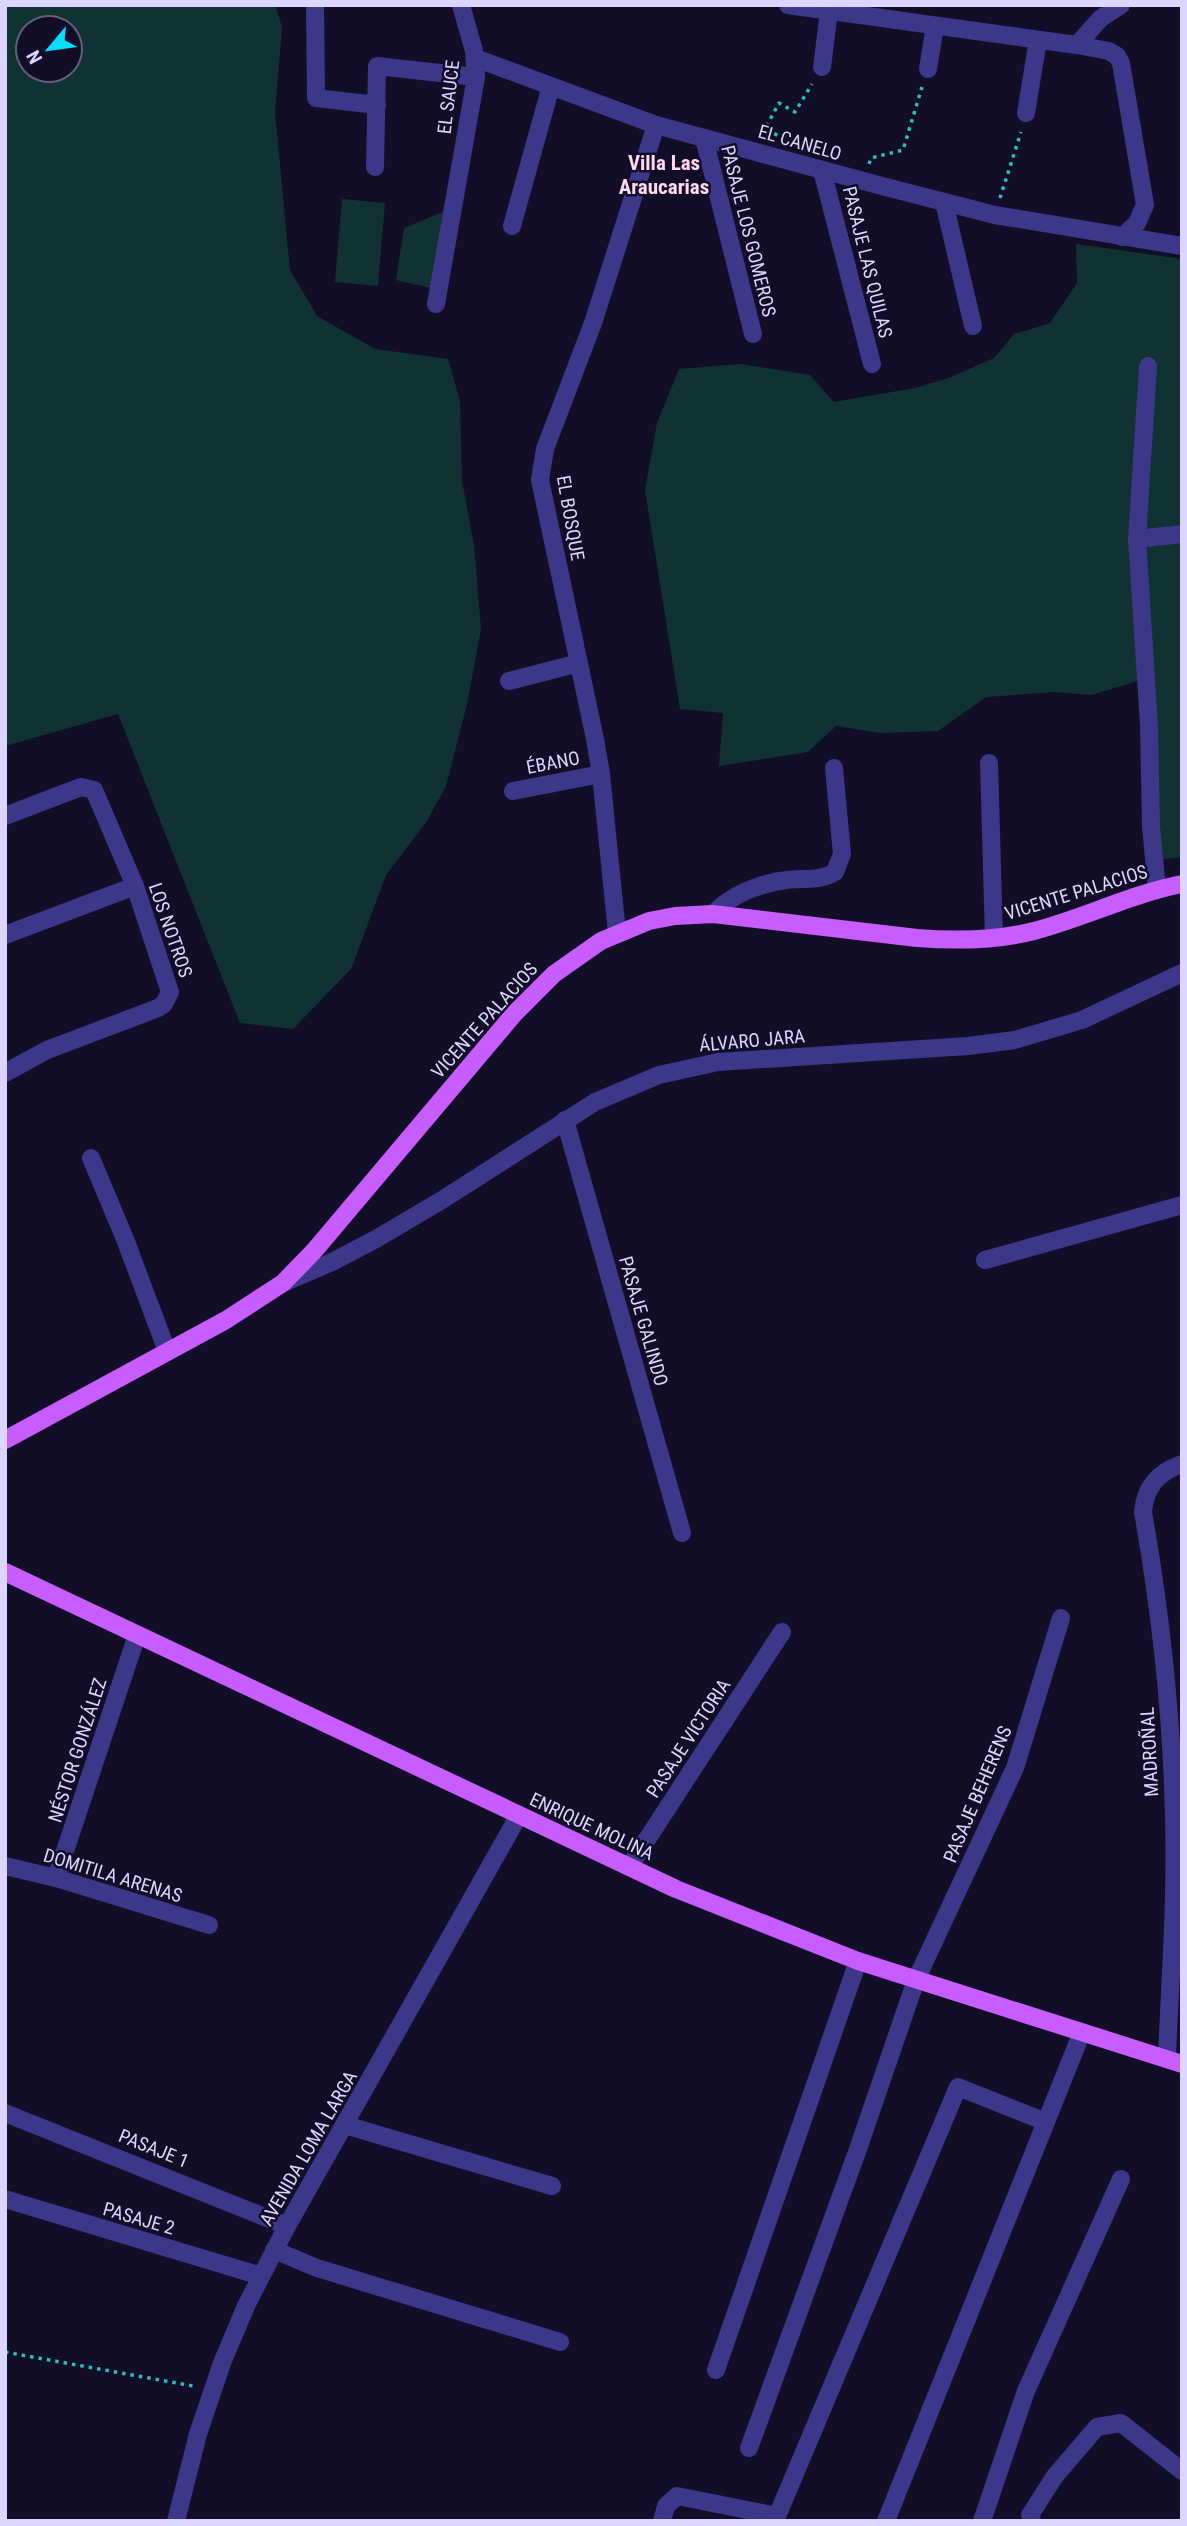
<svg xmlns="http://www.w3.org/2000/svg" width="1187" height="2526" font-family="'Roboto Condensed',sans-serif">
  <rect width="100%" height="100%" fill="#130e28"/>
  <!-- green -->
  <g fill="#113232" fill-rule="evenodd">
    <path d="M5,5H275L282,27L275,112L290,270L317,316L375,349L448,359L460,401L462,481L474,545L481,629L467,704L446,786L427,821L386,875L351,969L293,1029L240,1023L118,714L5,746ZM28,28H70V70H28Z"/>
    <path d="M342,199L385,203L378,286L335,282Z"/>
    <path d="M443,212L431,288L396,280L404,228Z"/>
    <path d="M1076,244L1182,259V857L1157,860L1141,680L1091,695L1054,692L986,697L938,731L880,733L836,726L808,752L719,766L723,713L680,709L645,490L657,423L679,369L741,364L810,375L834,402L915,388L949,378L994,358L1014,334L1050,323L1077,283Z"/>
  </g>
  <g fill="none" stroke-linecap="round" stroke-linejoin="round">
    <!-- path -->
    <g stroke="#29bfbb" stroke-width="3.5" stroke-dasharray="3.5 5" stroke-linecap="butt">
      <path d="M785,139L765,129L779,103L795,112L812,84"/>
      <path d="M869,164L871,158L903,150L922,87"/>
      <path d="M1000,198L1021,132"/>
      <path d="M5,2352L193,2386"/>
    </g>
    <!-- minor -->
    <g stroke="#3c3789" stroke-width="18">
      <path d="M315,5L316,98L377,105"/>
      <path d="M788,5L1077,45L1109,51L1117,56L1121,63L1145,205L1137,223L1122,237"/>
      <path d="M1077,45L1100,19L1121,5"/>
      <path d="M475,58L656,125L882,186L995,215L1182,246"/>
      <path d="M822,67L829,11"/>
      <path d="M928,69L935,26"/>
      <path d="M1026,113L1038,40"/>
      <path d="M704,138L753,334"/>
      <path d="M375,167L377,66L476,77"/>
      <path d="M822,170L872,364"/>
      <path d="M944,202L973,326"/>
      <path d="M512,226L551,86"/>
      <path d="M436,304L476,77L474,51L461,5"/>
      <path d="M1148,366L1137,539L1149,725L1151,827L1157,889"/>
      <path d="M1137,539L1182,534"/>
      <path d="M509,681L579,663"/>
      <path d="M989,763L994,938"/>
      <path d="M513,791L601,774"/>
      <path d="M5,816L81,787L94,790L135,886L170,992L164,1004L158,1008L47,1050L5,1073"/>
      <path d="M713,914C732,894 760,883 787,880C804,878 821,881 835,872L842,854L834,768"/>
      <path d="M617,933L601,774L595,739L540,480L545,449L593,323L656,125"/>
      <path d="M5,935L135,886"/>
      <path d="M565,1120L682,1533"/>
      <path d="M91,1158L125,1239L167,1351"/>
      <path d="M985,1260L1182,1205"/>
      <path d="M283,1283L332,1262L376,1239L442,1200L595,1102L659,1075L718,1062L968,1046L1015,1040L1082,1020L1182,973"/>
      <path d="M5,1866L56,1878L209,1925"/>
      <path d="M629,1867L782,1632"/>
      <path d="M56,1878L137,1635"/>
      <path d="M1167,2058C1169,2003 1173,1949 1174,1894C1177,1766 1165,1637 1143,1512C1145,1487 1158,1472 1182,1464"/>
      <path d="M5,2113L287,2226"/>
      <path d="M345,2125L552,2186"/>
      <path d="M5,2199L261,2276"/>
      <path d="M274,2250L317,2268L560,2342"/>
      <path d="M716,2370L858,1961"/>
      <path d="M749,2448L857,2152L916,1980L1015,1768L1061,1618"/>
      <path d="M176,2521L198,2434L222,2363L246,2306L287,2226L519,1815"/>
      <path d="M662,2521L666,2506L677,2496L777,2516"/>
      <path d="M775,2521L958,2087L1046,2122"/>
      <path d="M886,2521L1082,2032"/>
      <path d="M982,2521L1026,2391L1121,2179"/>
      <path d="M1032,2521L1030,2515L1055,2476L1097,2427L1121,2423L1182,2471"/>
    </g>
    <!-- major -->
    <g stroke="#c75cff" stroke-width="18">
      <path d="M5,1440L226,1320L283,1283L314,1251L514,1014L554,974L601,941L649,921L675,916L713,914L917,938C956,941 995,941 1034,931C1084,918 1131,894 1182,884"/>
      <path d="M5,1572L676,1889L858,1961L1182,2064"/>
    </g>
  </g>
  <g text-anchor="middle" stroke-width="5" stroke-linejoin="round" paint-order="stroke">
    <!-- street labels -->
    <g font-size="19" fill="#dbd5ff" stroke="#130e28">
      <text transform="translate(448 97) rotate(-83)" y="7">EL SAUCE</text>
      <text transform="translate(800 142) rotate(16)" y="7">EL CANELO</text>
      <text transform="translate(749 231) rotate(76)" y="7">PASAJE LOS GOMEROS</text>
      <text transform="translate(868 262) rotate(76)" y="7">PASAJE LAS QUILAS</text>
      <text transform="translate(571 518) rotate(80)" y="7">EL BOSQUE</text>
      <text transform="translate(553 762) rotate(-11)" y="7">ÉBANO</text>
      <text transform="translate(1076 892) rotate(-17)" y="7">VICENTE PALACIOS</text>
      <text transform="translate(171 930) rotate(71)" y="7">LOS NOTROS</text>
      <text transform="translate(484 1020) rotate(-48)" y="7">VICENTE PALACIOS</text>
      <text transform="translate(752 1040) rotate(-5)" y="7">ÁLVARO JARA</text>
      <text transform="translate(644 1321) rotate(74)" y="7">PASAJE GALINDO</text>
      <text transform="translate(688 1738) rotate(-57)" y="7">PASAJE VICTORIA</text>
      <text transform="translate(77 1750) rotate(-72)" y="7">NÉSTOR GONZÁLEZ</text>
      <text transform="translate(1149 1752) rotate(-93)" y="7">MADROÑAL</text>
      <text transform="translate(977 1794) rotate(-67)" y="7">PASAJE BEHERENS</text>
      <text transform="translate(592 1826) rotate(25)" y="7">ENRIQUE MOLINA</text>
      <text transform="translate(113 1875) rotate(17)" y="7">DOMITILA ARENAS</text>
      <text transform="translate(154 2148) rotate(22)" y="7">PASAJE 1</text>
      <text transform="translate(308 2148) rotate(-60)" y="7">AVENIDA LOMA LARGA</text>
      <text transform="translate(139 2218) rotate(16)" y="7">PASAJE 2</text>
    </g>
    <!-- neighbourhood labels -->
    <g font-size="21" font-weight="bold" fill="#ffd7ef" stroke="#130e28">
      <text x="664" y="170">Villa Las<tspan x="664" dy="24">Araucarias</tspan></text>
    </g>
  </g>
  <!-- border -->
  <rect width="1187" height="2526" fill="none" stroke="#dbd5ff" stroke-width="14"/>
  <!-- north arrow -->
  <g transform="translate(49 49) rotate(241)"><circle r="33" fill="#130e28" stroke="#635e7e" stroke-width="2"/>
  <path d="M0-5L12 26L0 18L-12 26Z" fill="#01deff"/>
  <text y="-10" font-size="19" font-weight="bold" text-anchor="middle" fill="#dbd5ff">N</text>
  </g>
</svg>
